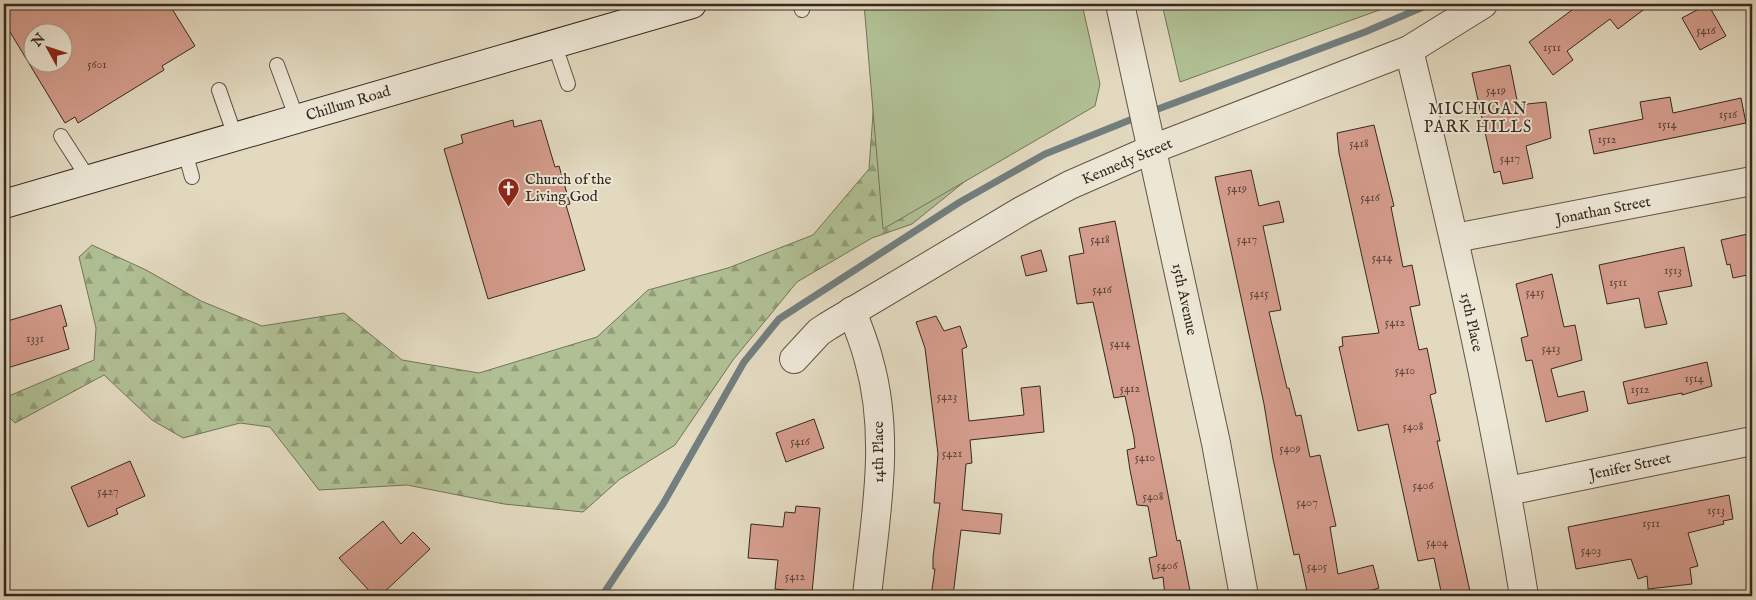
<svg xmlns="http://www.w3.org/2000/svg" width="1756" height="600" font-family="'IM FELL English',serif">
  <defs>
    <pattern id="forest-firs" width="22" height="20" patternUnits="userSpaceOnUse" patternTransform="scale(1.25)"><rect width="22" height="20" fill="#b0c094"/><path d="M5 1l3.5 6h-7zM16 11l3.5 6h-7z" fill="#909c78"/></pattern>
  </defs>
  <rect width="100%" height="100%" fill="#e2d9bf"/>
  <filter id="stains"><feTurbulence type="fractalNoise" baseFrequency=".004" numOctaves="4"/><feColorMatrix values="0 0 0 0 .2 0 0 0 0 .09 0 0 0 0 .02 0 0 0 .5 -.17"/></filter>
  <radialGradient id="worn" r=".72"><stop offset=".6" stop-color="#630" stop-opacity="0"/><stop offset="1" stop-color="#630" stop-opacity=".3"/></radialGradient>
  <!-- forest -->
  <path fill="url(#forest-firs)" stroke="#74745a" d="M878,44L1005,149L912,224L872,238L797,282L733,360L675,445L620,479L583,512L504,504L407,485L319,490L270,427L240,423L183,438L152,420L104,375L15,423L4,412V398L94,360L96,328L79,257L92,245L146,270L201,301L262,326L344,313L402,360L479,373L597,337L648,290L728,268L813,235L869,169Z"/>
  <!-- park -->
  <g fill="#b0c094" stroke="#74745a">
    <path d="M864,4H1082L1100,84L1095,106L883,229Z"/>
    <path d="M1162,4H1396L1180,82Z"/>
  </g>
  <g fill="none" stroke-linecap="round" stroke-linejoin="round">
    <!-- stream -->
    <g stroke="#727e7f" stroke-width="7">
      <path d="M1150,112L1365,32L1430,4"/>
      <path d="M602,596L663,504L744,362L779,319L960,202L1045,154L1140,116"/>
    </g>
  </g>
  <!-- building -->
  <g fill="#d49c8c" stroke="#372821" fill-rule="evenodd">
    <path d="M4,4H169L195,46L162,66L164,70L78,123L75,117L65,123L4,22ZM32,32H62V62H32Z"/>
    <path d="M1580,4H1651L1618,29L1610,19L1567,51L1573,60L1553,75L1529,42Z"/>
    <path d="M1708,4L1726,36L1700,50L1682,18Z"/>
    <path d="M1510,65L1518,105L1546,102L1551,138L1526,146L1533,178L1503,184L1500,171L1494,173L1472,73Z"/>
    <path d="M1670,97L1673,113L1741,98L1746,123L1594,154L1589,130L1643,119L1640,102Z"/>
    <path d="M513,120L514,127L541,120L555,167L559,166L570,204L566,205L585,270L488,299L444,149L463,143L461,135Z"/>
    <path d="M1374,125L1394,206L1391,207L1403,267L1412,265L1420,305L1410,307L1419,350L1427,348L1436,393L1430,395L1440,441H1437L1471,596H1442L1434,558L1418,561L1388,424L1358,431L1339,347L1343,346L1342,337L1379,333L1339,153L1337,133Z"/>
    <path d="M1251,170L1259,206L1279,201L1284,222L1263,226L1281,310L1269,312L1287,388H1289L1296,416L1301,415L1310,457L1320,455L1336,526L1330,527L1338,574L1373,565L1379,588L1352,596H1308L1299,554L1294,555L1273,459L1264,404L1215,177Z"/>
    <path d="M1115,221L1177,541L1180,540L1191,596H1165L1163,577L1153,579L1149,558L1157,556L1148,506L1137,505L1130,470L1127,450L1135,448L1134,438L1125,396L1114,398L1093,302L1077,304L1069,256L1084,253L1079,228Z"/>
    <path d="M1752,233V258L1749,259L1752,274L1733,278L1730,264L1727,265L1721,240Z"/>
    <path d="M1684,247L1692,286L1658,292L1667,324L1645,328L1639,298L1607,304L1599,265Z"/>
    <path d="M1041,250L1047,271L1026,276L1021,256Z"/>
    <path d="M1552,274L1564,327L1575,325L1582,360L1551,369L1558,397L1584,391L1588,411L1546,422L1532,360L1526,361L1521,338L1528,336L1516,284Z"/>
    <path d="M61,305L67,326L63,327L69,349L4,369V322Z"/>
    <path d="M936,316L944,331L960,326L967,347L962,349L969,421L1024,415L1021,388L1040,386L1044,432L970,440L972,463L966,464L962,510L1002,514L1000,534L961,530L953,596H931L935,569H933V557L940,503H934L938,454L925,348L916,322Z"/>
    <path d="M1707,362L1712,386L1682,395V393L1628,404L1623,382Z"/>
    <path d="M814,419L824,448L786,462L776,433Z"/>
    <path d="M130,461L145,496L116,509L118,514L88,527L71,487Z"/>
    <path d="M1729,495L1733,519L1723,521L1724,524L1688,533L1698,566L1690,568L1692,584L1648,589L1647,576L1638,579L1631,559L1576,569L1568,527Z"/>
    <path d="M796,506L820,508L812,593L775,589L778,560L748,558L751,524L783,527L785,512L795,513Z"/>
    <path d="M383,521L401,544L413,532L430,549L380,596H374L339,558Z"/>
  </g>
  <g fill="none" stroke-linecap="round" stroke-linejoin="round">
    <defs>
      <g id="lane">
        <path d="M800,4L802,10"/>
        <path d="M554,43L568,84"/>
        <path d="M277,65L297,119"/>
        <path d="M219,90L235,136"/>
        <path d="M61,136L90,181"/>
        <path d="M185,152L192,177"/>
      </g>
      <g id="street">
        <path d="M1120,4L1216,443L1244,596"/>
        <path d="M1409,50C1453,231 1495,412 1524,596"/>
        <path d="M1455,238L1752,181"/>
        <path d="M852,311C858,328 865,344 869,361C891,438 875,519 867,596"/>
        <path d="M794,359L819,332L828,326L1023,210L1070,185L1150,150L1409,50L1483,4"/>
        <path d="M1508,491L1752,441"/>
      </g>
      <path id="secondary" d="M4,204L692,4"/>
    </defs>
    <!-- lane casing -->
    <use href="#lane" stroke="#625448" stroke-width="16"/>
    <!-- street casing -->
    <use href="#street" stroke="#625448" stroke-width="30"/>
    <!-- secondary casing -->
    <use href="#secondary" stroke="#372821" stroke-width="30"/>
    <!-- lane -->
    <use href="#lane" stroke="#ece6d5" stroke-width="14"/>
    <!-- street -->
    <use href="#street" stroke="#ece6d5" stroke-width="28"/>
    <!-- secondary -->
    <use href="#secondary" stroke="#ece6d5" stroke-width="28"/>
  </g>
  <!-- icons -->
  <defs>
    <symbol id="church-pin" viewBox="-11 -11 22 30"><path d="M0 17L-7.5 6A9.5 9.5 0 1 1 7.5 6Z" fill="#8f2418" stroke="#ece6d5"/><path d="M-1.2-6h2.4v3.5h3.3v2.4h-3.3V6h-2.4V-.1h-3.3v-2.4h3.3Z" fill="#fff"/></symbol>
  </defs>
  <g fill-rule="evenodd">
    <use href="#church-pin" x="496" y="176" width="25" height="34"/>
  </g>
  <g text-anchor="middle" stroke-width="4" stroke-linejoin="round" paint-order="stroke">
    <!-- number labels -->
    <g font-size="12" fill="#5e453c">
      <text x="1706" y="34">5416</text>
      <text x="1552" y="51">1511</text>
      <text x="97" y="68">5601</text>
      <text x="1496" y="94">5419</text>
      <text x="1728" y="118">1516</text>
      <text x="1667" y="128">1514</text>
      <text x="1607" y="143">1512</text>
      <text x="1359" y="147">5418</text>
      <text x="1510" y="162">5417</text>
      <text x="1237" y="192">5419</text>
      <text x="1370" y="201">5416</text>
      <text x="1100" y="243">5418</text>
      <text x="1247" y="243">5417</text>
      <text x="1382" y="261">5414</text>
      <text x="1673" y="274">1513</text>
      <text x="1618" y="286">1511</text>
      <text x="1102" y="293">5416</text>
      <text x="1535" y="296">5415</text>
      <text x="1259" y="297">5415</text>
      <text x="1395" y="326">5412</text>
      <text x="35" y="342">1331</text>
      <text x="1120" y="347">5414</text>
      <text x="1551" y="352">5413</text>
      <text x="1405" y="374">5410</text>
      <text x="1694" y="382">1514</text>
      <text x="1130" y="392">5412</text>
      <text x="1640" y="393">1512</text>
      <text x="947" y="400">5423</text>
      <text x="1413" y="430">5408</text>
      <text x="800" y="445">5416</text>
      <text x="1290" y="452">5409</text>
      <text x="952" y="457">5421</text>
      <text x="1145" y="461">5410</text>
      <text x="1423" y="489">5406</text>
      <text x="108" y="495">5427</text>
      <text x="1153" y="500">5408</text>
      <text x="1307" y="506">5407</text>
      <text x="1716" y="514">1513</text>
      <text x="1651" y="527">1511</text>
      <text x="1437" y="546">5404</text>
      <text x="1591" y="554">5403</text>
      <text x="1167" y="569">5406</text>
      <text x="1317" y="570">5405</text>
      <text x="795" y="580">5412</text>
    </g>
    <!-- street labels -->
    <g font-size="15" fill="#372821" stroke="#ece6d5">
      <text transform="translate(348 103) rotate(-17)" y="5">Chillum Road</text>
      <text transform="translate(1127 161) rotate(-23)" y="5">Kennedy Street</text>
      <text transform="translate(1603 210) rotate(-11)" y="5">Jonathan Street</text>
      <text transform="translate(1185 299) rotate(78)" y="5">15th Avenue</text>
      <text transform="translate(1472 322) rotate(78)" y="5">15th Place</text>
      <text transform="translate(878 452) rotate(-90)" y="5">14th Place</text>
      <text transform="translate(1630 466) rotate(-12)" y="5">Jenifer Street</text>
    </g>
    <!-- poi labels -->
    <g font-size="15" fill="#372821" stroke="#ece6d5" text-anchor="start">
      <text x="525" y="184">Church of the<tspan x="525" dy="17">Living God</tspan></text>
    </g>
    <!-- neighbourhood labels -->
    <g font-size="16" letter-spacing="1" fill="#372821" stroke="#ece6d5">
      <text x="1478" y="114">MICHIGAN<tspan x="1478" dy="18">PARK HILLS</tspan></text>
    </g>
  </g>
  <!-- margin -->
  <rect width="1756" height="600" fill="none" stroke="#e2d9bf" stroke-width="20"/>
  <rect x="5" y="5" width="1746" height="590" fill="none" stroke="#372821" stroke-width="2.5"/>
  <rect x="10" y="10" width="1736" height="580" fill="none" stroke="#372821"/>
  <!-- north arrow -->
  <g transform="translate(48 48) rotate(310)"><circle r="24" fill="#ece6d5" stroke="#a49a8d"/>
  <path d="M0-4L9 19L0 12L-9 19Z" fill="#8f2418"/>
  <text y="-8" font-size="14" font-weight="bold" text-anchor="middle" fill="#372821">N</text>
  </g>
  <rect width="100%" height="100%" filter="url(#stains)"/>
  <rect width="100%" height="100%" fill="url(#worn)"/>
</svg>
